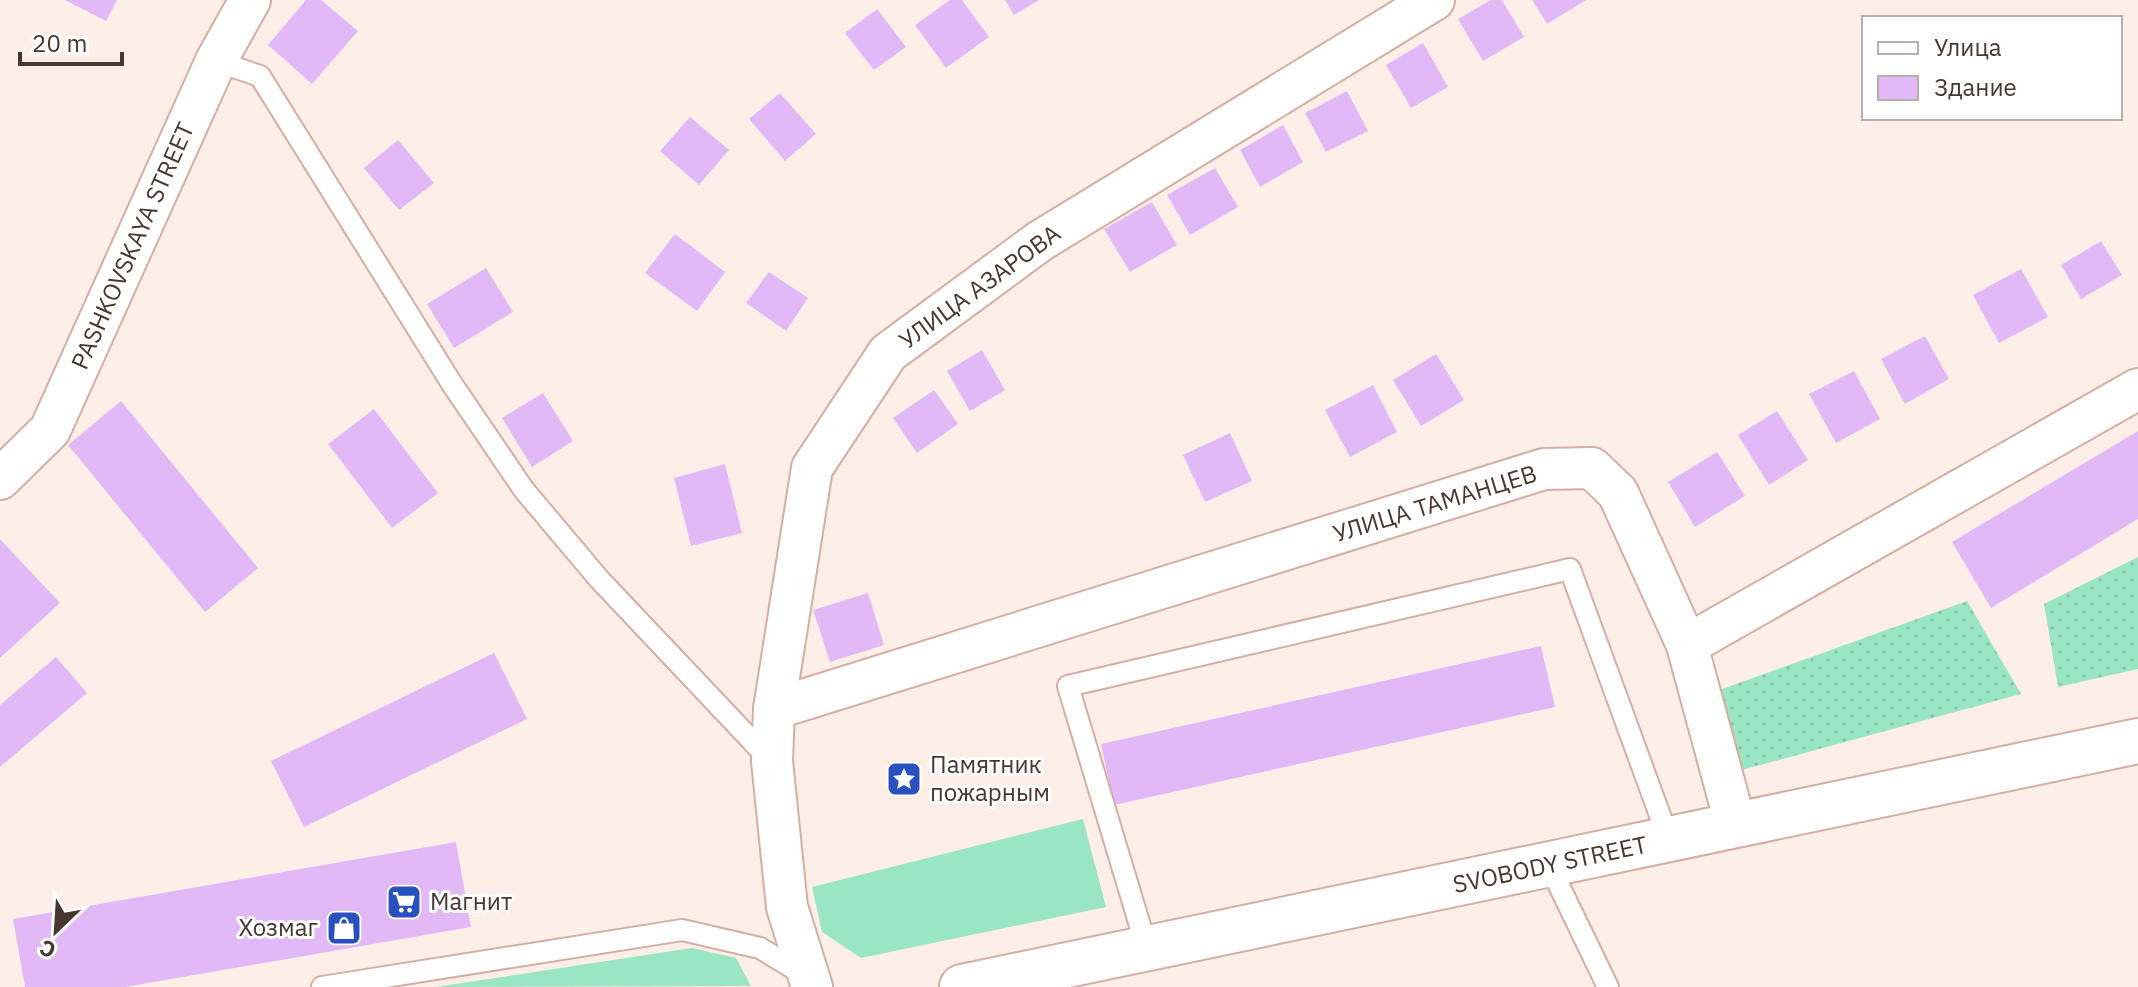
<svg xmlns="http://www.w3.org/2000/svg" width="2138" height="987" font-family="'IBM Plex Sans',sans-serif">
  <defs>
    <pattern id="garden-dots" width="8" height="8" patternUnits="userSpaceOnUse" patternTransform="scale(2)"><rect width="8" height="8" fill="#9ae6c3"/><path d="M2 2h.1M6 6h.1" fill="none" stroke="#86c6a8" stroke-width="1.8" stroke-linecap="round"/></pattern>
  </defs>
  <rect width="100%" height="100%" fill="#feeee8"/>
  <!-- grass -->
  <g fill="#9ae6c3">
    <path d="M1083,819L1106,907L861,958L822,932L812,887Z"/>
    <path d="M692,948L736,958L751,986L436,987Z"/>
  </g>
  <!-- garden -->
  <g fill="url(#garden-dots)">
    <path d="M2138,557V669L2058,687L2044,604Z"/>
    <path d="M1967,601L2021,694L1742,770L1711,693Z"/>
  </g>
  <!-- building -->
  <g fill="#e2b9f7">
    <path d="M65,0H117L106,21Z"/>
    <path d="M306,0H321L358,31L312,84L268,45Z"/>
    <path d="M950,0H962L989,37L946,68L915,25Z"/>
    <path d="M1005,0H1039L1014,15Z"/>
    <path d="M1491,0H1502L1524,37L1483,61L1458,19Z"/>
    <path d="M1532,0H1586L1547,24Z"/>
    <path d="M877,9L906,47L874,70L845,33Z"/>
    <path d="M1423,43L1448,87L1411,108L1386,65Z"/>
    <path d="M1347,91L1368,131L1326,152L1305,113Z"/>
    <path d="M780,93L816,134L785,161L749,119Z"/>
    <path d="M690,117L729,150L699,185L660,151Z"/>
    <path d="M1283,125L1303,162L1260,187L1240,150Z"/>
    <path d="M398,140L434,183L399,210L364,168Z"/>
    <path d="M1215,168L1238,207L1190,235L1167,195Z"/>
    <path d="M1152,202L1177,245L1130,272L1104,229Z"/>
    <path d="M675,234L725,272L697,311L645,273Z"/>
    <path d="M2101,241L2122,275L2081,299L2061,265Z"/>
    <path d="M486,268L513,312L454,348L427,304Z"/>
    <path d="M2021,269L2048,317L1999,343L1973,295Z"/>
    <path d="M769,272L808,298L786,331L746,303Z"/>
    <path d="M1925,336L1949,379L1905,404L1881,359Z"/>
    <path d="M982,350L1005,390L970,411L947,371Z"/>
    <path d="M1436,354L1464,400L1421,426L1393,380Z"/>
    <path d="M1854,371L1880,419L1836,443L1809,394Z"/>
    <path d="M1373,385L1397,432L1350,457L1325,410Z"/>
    <path d="M934,390L958,424L917,453L893,418Z"/>
    <path d="M543,393L573,441L532,467L502,418Z"/>
    <path d="M121,401L258,568L205,612L68,445Z"/>
    <path d="M374,409L438,493L392,528L328,444Z"/>
    <path d="M1777,411L1808,460L1769,485L1738,435Z"/>
    <path d="M2138,431V519L1991,608L1952,542Z"/>
    <path d="M1230,433L1252,481L1205,502L1183,455Z"/>
    <path d="M1717,452L1745,496L1695,527L1668,482Z"/>
    <path d="M725,464L742,533L691,546L674,478Z"/>
    <path d="M0,539L60,603L0,658Z"/>
    <path d="M868,593L884,645L830,662L813,610Z"/>
    <path d="M1541,646L1555,707L1114,805L1101,744Z"/>
    <path d="M494,653L527,719L304,827L271,761Z"/>
    <path d="M56,657L87,693L0,767V705Z"/>
    <path d="M456,842L471,927L125,987H25L13,919Z"/>
  </g>
  <g fill="none" stroke-linecap="round" stroke-linejoin="round">
    <defs>
      <g id="service">
        <path d="M216,61L260,76L452,384L524,490L599,579L771,761"/>
        <path d="M1549,865L1608,987"/>
        <path d="M1147,949L1068,686L1570,569L1669,840"/>
        <path d="M322,987L682,930L760,948L806,976"/>
      </g>
      <g id="minor">
        <path d="M0,479L50,430L216,61L250,0"/>
        <path d="M1687,645L2138,389"/>
        <path d="M774,709L1544,469L1592,468L1618,493L1687,645L1736,826"/>
        <path d="M812,987L787,907L772,761L774,709L812,468L888,353L1040,241L1434,0"/>
      </g>
      <path id="tertiary" d="M962,987L2138,741"/>
    </defs>
    <!-- service casing -->
    <use href="#service" stroke="#d4afa1" stroke-width="24"/>
    <!-- minor casing -->
    <use href="#minor" stroke="#d4afa1" stroke-width="44"/>
    <!-- tertiary casing -->
    <use href="#tertiary" stroke="#d4afa1" stroke-width="48"/>
    <!-- service -->
    <use href="#service" stroke="#fff" stroke-width="20"/>
    <!-- minor -->
    <use href="#minor" stroke="#fff" stroke-width="40"/>
    <!-- tertiary -->
    <use href="#tertiary" stroke="#fff" stroke-width="44"/>
  </g>
  <!-- icons -->
  <defs>
    <symbol id="sight-square" viewBox="-11 -11 22 22"><rect x="-9" y="-9" width="18" height="18" rx="4" fill="#2851bf" stroke="#fff"/><path d="M0-6L1.8-2.2L6-1.7L2.9 1.2L3.7 5.4L0 3.3L-3.7 5.4L-2.9 1.2L-6-1.7L-1.8-2.2Z" fill="#fff"/></symbol>
    <symbol id="supermarket-square" viewBox="-11 -11 22 22"><rect x="-9" y="-9" width="18" height="18" rx="4" fill="#2851bf" stroke="#fff"/><path d="M-6-5.5h2.5l.6 2H6L4.5 2H-2.5L-4.4-4H-6ZM-1.5 3.2a1.3 1.3 0 1 0 .1 0ZM3 3.2a1.3 1.3 0 1 0 .1 0Z" fill="#fff"/></symbol>
    <symbol id="shop-square" viewBox="-11 -11 22 22"><rect x="-9" y="-9" width="18" height="18" rx="4" fill="#2851bf" stroke="#fff"/><path d="M-5-2.5h2.3a2.7 3.5 0 0 1 5.4 0H5L5.5 6h-11ZM-1.5-2.5h3a1.5 2.3 0 0 0-3 0Z" fill="#fff"/></symbol>
  </defs>
  <g fill-rule="evenodd">
    <use href="#sight-square" x="884" y="759" width="40" height="40"/>
    <use href="#supermarket-square" x="384" y="882" width="40" height="40"/>
    <use href="#shop-square" x="324" y="908" width="40" height="40"/>
  </g>
  <g text-anchor="middle" stroke-width="6" stroke-linejoin="round" paint-order="stroke">
    <!-- street labels -->
    <g font-size="24" fill="#463731" stroke="#fff">
      <text transform="translate(133 246) rotate(-66)" y="8">PASHKOVSKAYA STREET</text>
      <text transform="translate(980 287) rotate(-36)" y="8">УЛИЦА АЗАРОВА</text>
      <text transform="translate(1435 504) rotate(-17)" y="8">УЛИЦА ТАМАНЦЕВ</text>
      <text transform="translate(1550 865) rotate(-12)" y="8">SVOBODY STREET</text>
    </g>
    <!-- poi labels -->
    <g font-size="24" fill="#463731" stroke="#fff" text-anchor="start">
      <text x="930" y="773">Памятник<tspan x="930" dy="28">пожарным</tspan></text>
      <text x="430" y="910">Магнит</text>
      <text x="318" y="936" text-anchor="end">Хозмаг</text>
    </g>
  </g>
  <!-- legend -->
  <rect x="1862" y="16" width="260" height="104" fill="#ffffff" stroke="#b5afad" stroke-width="2"/>
  <rect x="1878" y="42" width="40" height="12" fill="#ffffff" stroke="#b5afad" stroke-width="2"/>
  <text x="1934" y="56" font-size="24" fill="#463731">Улица</text>
  <rect x="1878" y="76" width="40" height="24" fill="#e2b9f7" stroke="#b5afad" stroke-width="2"/>
  <text x="1934" y="96" font-size="24" fill="#463731">Здание</text>
  <!-- north arrow -->
  <g transform="translate(56 931) rotate(205)" stroke="#ffffff" stroke-width="6" paint-order="stroke">
  <path d="M0-6L14 30L0 20L-14 30Z" fill="#463731"/>
  <text y="-12" font-size="22" font-weight="bold" text-anchor="middle" fill="#463731">С</text>
  </g>
  <!-- scale -->
  <path d="M20 52v12h102v-12" fill="none" stroke="#463731" stroke-width="4"/>
  <text x="32" y="52" font-size="24" fill="#463731" stroke="#ffffff" stroke-width="6" paint-order="stroke">20 m</text>
</svg>
